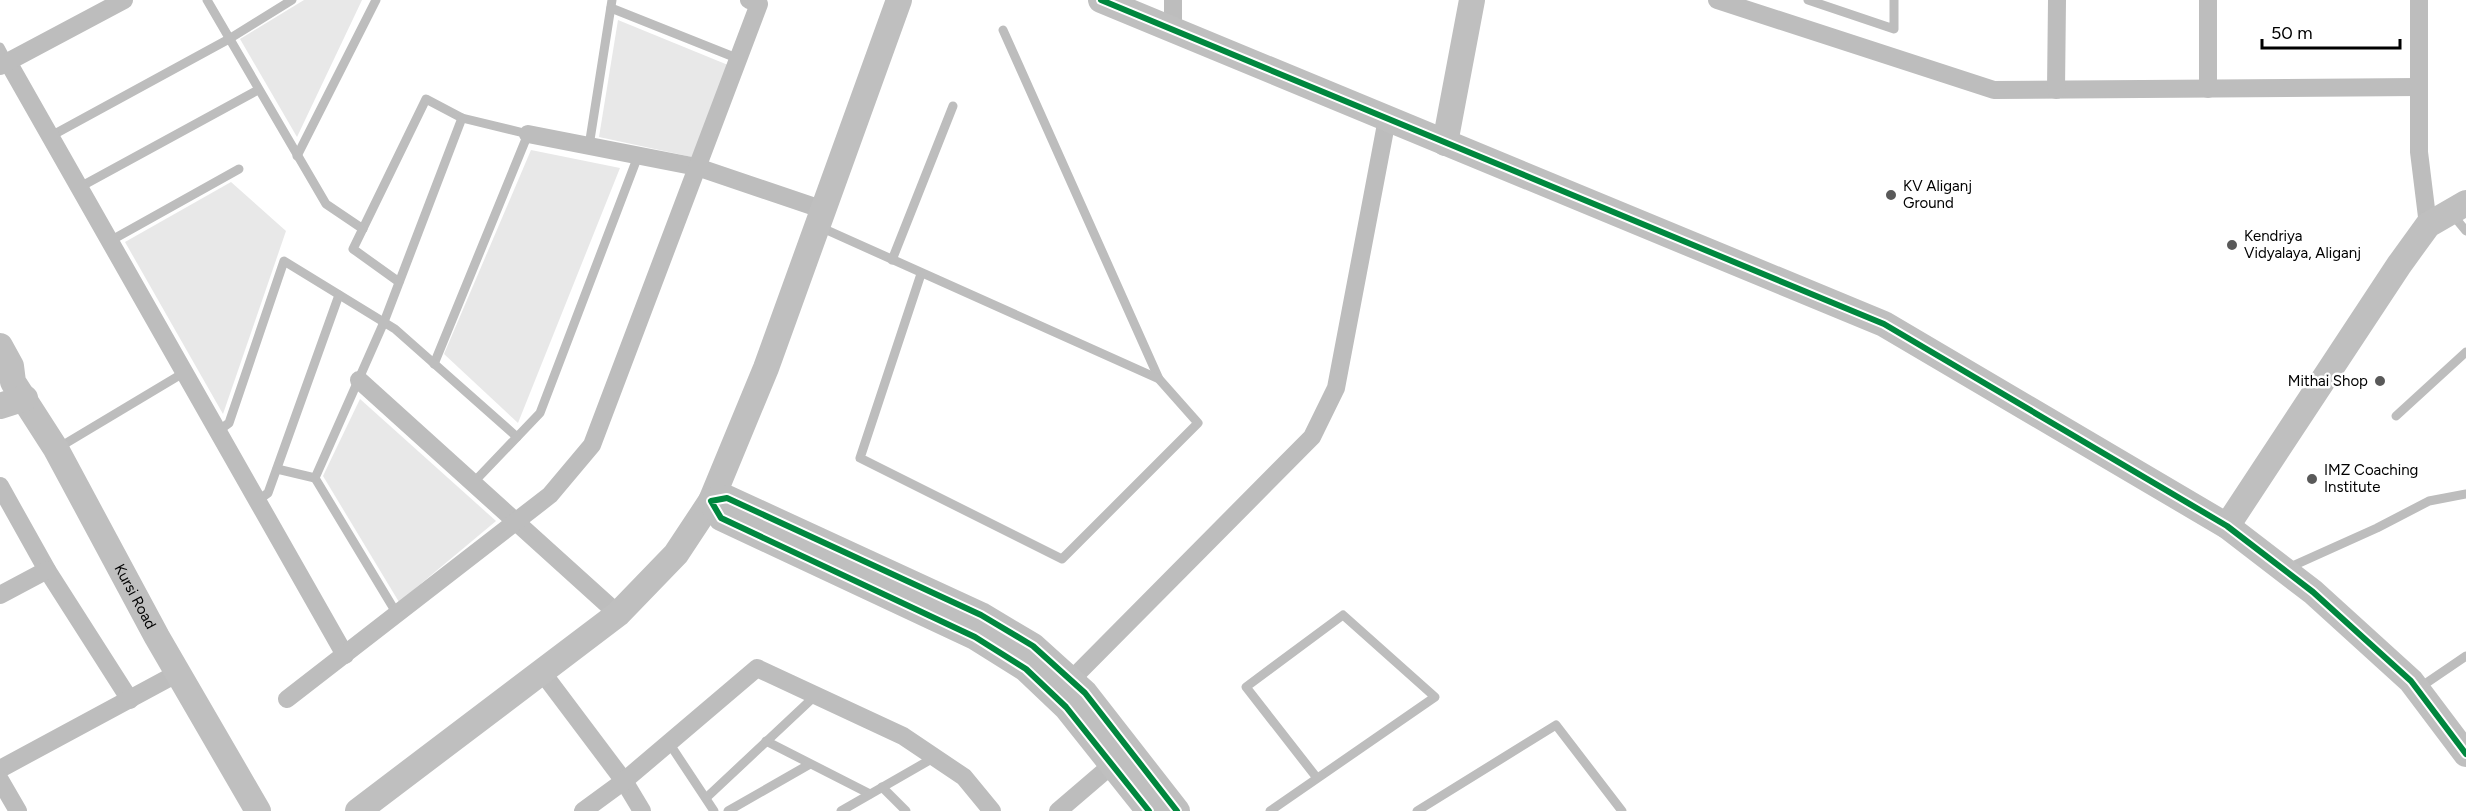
<svg xmlns="http://www.w3.org/2000/svg" width="2466" height="811" font-family="Figtree,sans-serif">
  <rect width="100%" height="100%" fill="#fff"/>
  <!-- green -->
  <g fill="#e8e8e8">
    <path d="M304,0H362L297,137L240,39Z"/>
    <path d="M618,20L728,65L692,157L599,137Z"/>
    <path d="M531,150L620,168L518,423L444,354Z"/>
    <path d="M231,182L286,231L223,414L125,242Z"/>
    <path d="M360,399L496,521L399,602L323,476Z"/>
  </g>
  <g fill="none" stroke-linecap="round" stroke-linejoin="round">
    <!-- lane -->
    <g stroke="#bdbdbd" stroke-width="9">
      <path d="M207,0L326,204L363,229"/>
      <path d="M1808,0L1894,29V0"/>
      <path d="M611,8L739,59"/>
      <path d="M1003,30L1159,379"/>
      <path d="M0,47L8,62"/>
      <path d="M51,136L229,39L292,0"/>
      <path d="M589,146L612,0"/>
      <path d="M297,156L376,0"/>
      <path d="M80,187L258,90"/>
      <path d="M2452,214L2466,231"/>
      <path d="M820,227L1159,379L1198,423L1062,559L860,458L921,274"/>
      <path d="M110,241L239,169"/>
      <path d="M892,260L953,106"/>
      <path d="M399,282L353,249L426,99L462,118L528,134L434,364"/>
      <path d="M2396,416L2466,352"/>
      <path d="M218,431L229,423L284,261L395,329L517,437"/>
      <path d="M58,448L185,372"/>
      <path d="M277,469L315,478"/>
      <path d="M473,483L540,413L638,156"/>
      <path d="M257,501L268,493L339,295"/>
      <path d="M2286,569L2377,528L2429,501L2466,494"/>
      <path d="M397,614L315,478L384,322L462,118"/>
      <path d="M2419,688L2466,656"/>
      <path d="M766,741L870,794"/>
      <path d="M669,743L714,811"/>
      <path d="M882,787L906,811"/>
      <path d="M706,798L816,695"/>
      <path d="M728,811L810,764"/>
      <path d="M841,811L935,757"/>
      <path d="M1270,811L1435,697L1343,615L1246,687L1317,778"/>
      <path d="M1417,811L1556,725L1622,811"/>
    </g>
    <!-- street -->
    <g stroke="#bdbdbd" stroke-width="18">
      <path d="M1717,0L1994,90L2419,87"/>
      <path d="M2419,0V152L2428,225"/>
      <path d="M1173,30V0"/>
      <path d="M8,62L345,655"/>
      <path d="M0,66L124,0"/>
      <path d="M2208,89V0"/>
      <path d="M2056,90L2057,0"/>
      <path d="M528,134L697,167L824,210"/>
      <path d="M359,380L618,614"/>
      <path d="M0,486L47,570L130,700"/>
      <path d="M0,595L47,570"/>
      <path d="M542,672L624,781L642,811"/>
      <path d="M1063,688L1312,437L1336,388L1387,119"/>
      <path d="M287,699L550,495L592,445L759,4L749,0"/>
      <path d="M0,769L178,673"/>
      <path d="M0,780L18,811"/>
      <path d="M583,811L624,781L757,668L903,736L964,777L992,811"/>
      <path d="M1058,811L1120,758"/>
    </g>
    <!-- secondary -->
    <g stroke="#bfbfbf" stroke-width="26">
      <path d="M1101,0L1884,324L2227,526L2313,592L2411,681L2466,754"/>
      <path d="M1445,143L1472,0"/>
      <path id="s1" d="M0,346L11,366L13,382L56,449L157,637L258,811"/>
      <path d="M0,406L25,398"/>
      <path d="M2227,526L2399,265L2428,225L2466,203"/>
      <path d="M358,811L618,614L676,554L711,501L766,368L899,0"/>
      <path d="M1149,811L1066,707L1026,669L975,637L721,518L711,501L727,498L981,615L1033,646L1085,693L1177,811"/>
    </g>
    <defs>
      <g id="cycleway">
        <path d="M1101,0L1884,324L2227,526L2313,592L2411,681L2466,754"/>
        <path d="M1149,811L1066,707L1026,669L975,637L721,518L711,501L727,498L981,615L1033,646L1085,693L1177,811"/>
      </g>
    </defs>
    <!-- cycleway casing -->
    <use href="#cycleway" stroke="#fff" stroke-width="10"/>
    <!-- cycleway -->
    <use href="#cycleway" stroke="#00873e" stroke-width="6"/>
  </g>
  <!-- markers -->
  <g fill="#595959" stroke="#fff" stroke-width="2">
    <circle cx="1891" cy="195" r="6"/>
    <circle cx="2232" cy="245" r="6"/>
    <circle cx="2380" cy="381" r="6"/>
    <circle cx="2312" cy="479" r="6"/>
  </g>
  <g text-anchor="middle" stroke-width="5" stroke-linejoin="round" paint-order="stroke">
    <!-- poi labels -->
    <g font-size="15" fill="#000" stroke="#fff" text-anchor="start">
      <text x="1903" y="191">KV Aliganj<tspan x="1903" dy="17">Ground</tspan></text>
      <text x="2244" y="241">Kendriya<tspan x="2244" dy="17">Vidyalaya, Aliganj</tspan></text>
      <text x="2368" y="386" text-anchor="end">Mithai Shop</text>
      <text x="2324" y="475">IMZ Coaching<tspan x="2324" dy="17">Institute</tspan></text>
    </g>
    <!-- street labels -->
    <g font-size="15" fill="#000" stroke="#fff">
      <text dy="5" stroke="none"><textPath href="#s1" startOffset="286">Kursi Road</textPath></text>
    </g>
  </g>
  <!-- scale -->
  <path d="M2262 39v9h138v-9" fill="none" stroke="#000000" stroke-width="3"/>
  <text x="2271" y="39" font-size="18" fill="#000000" stroke="#ffffff" stroke-width="4.5" paint-order="stroke">50 m</text>
</svg>
